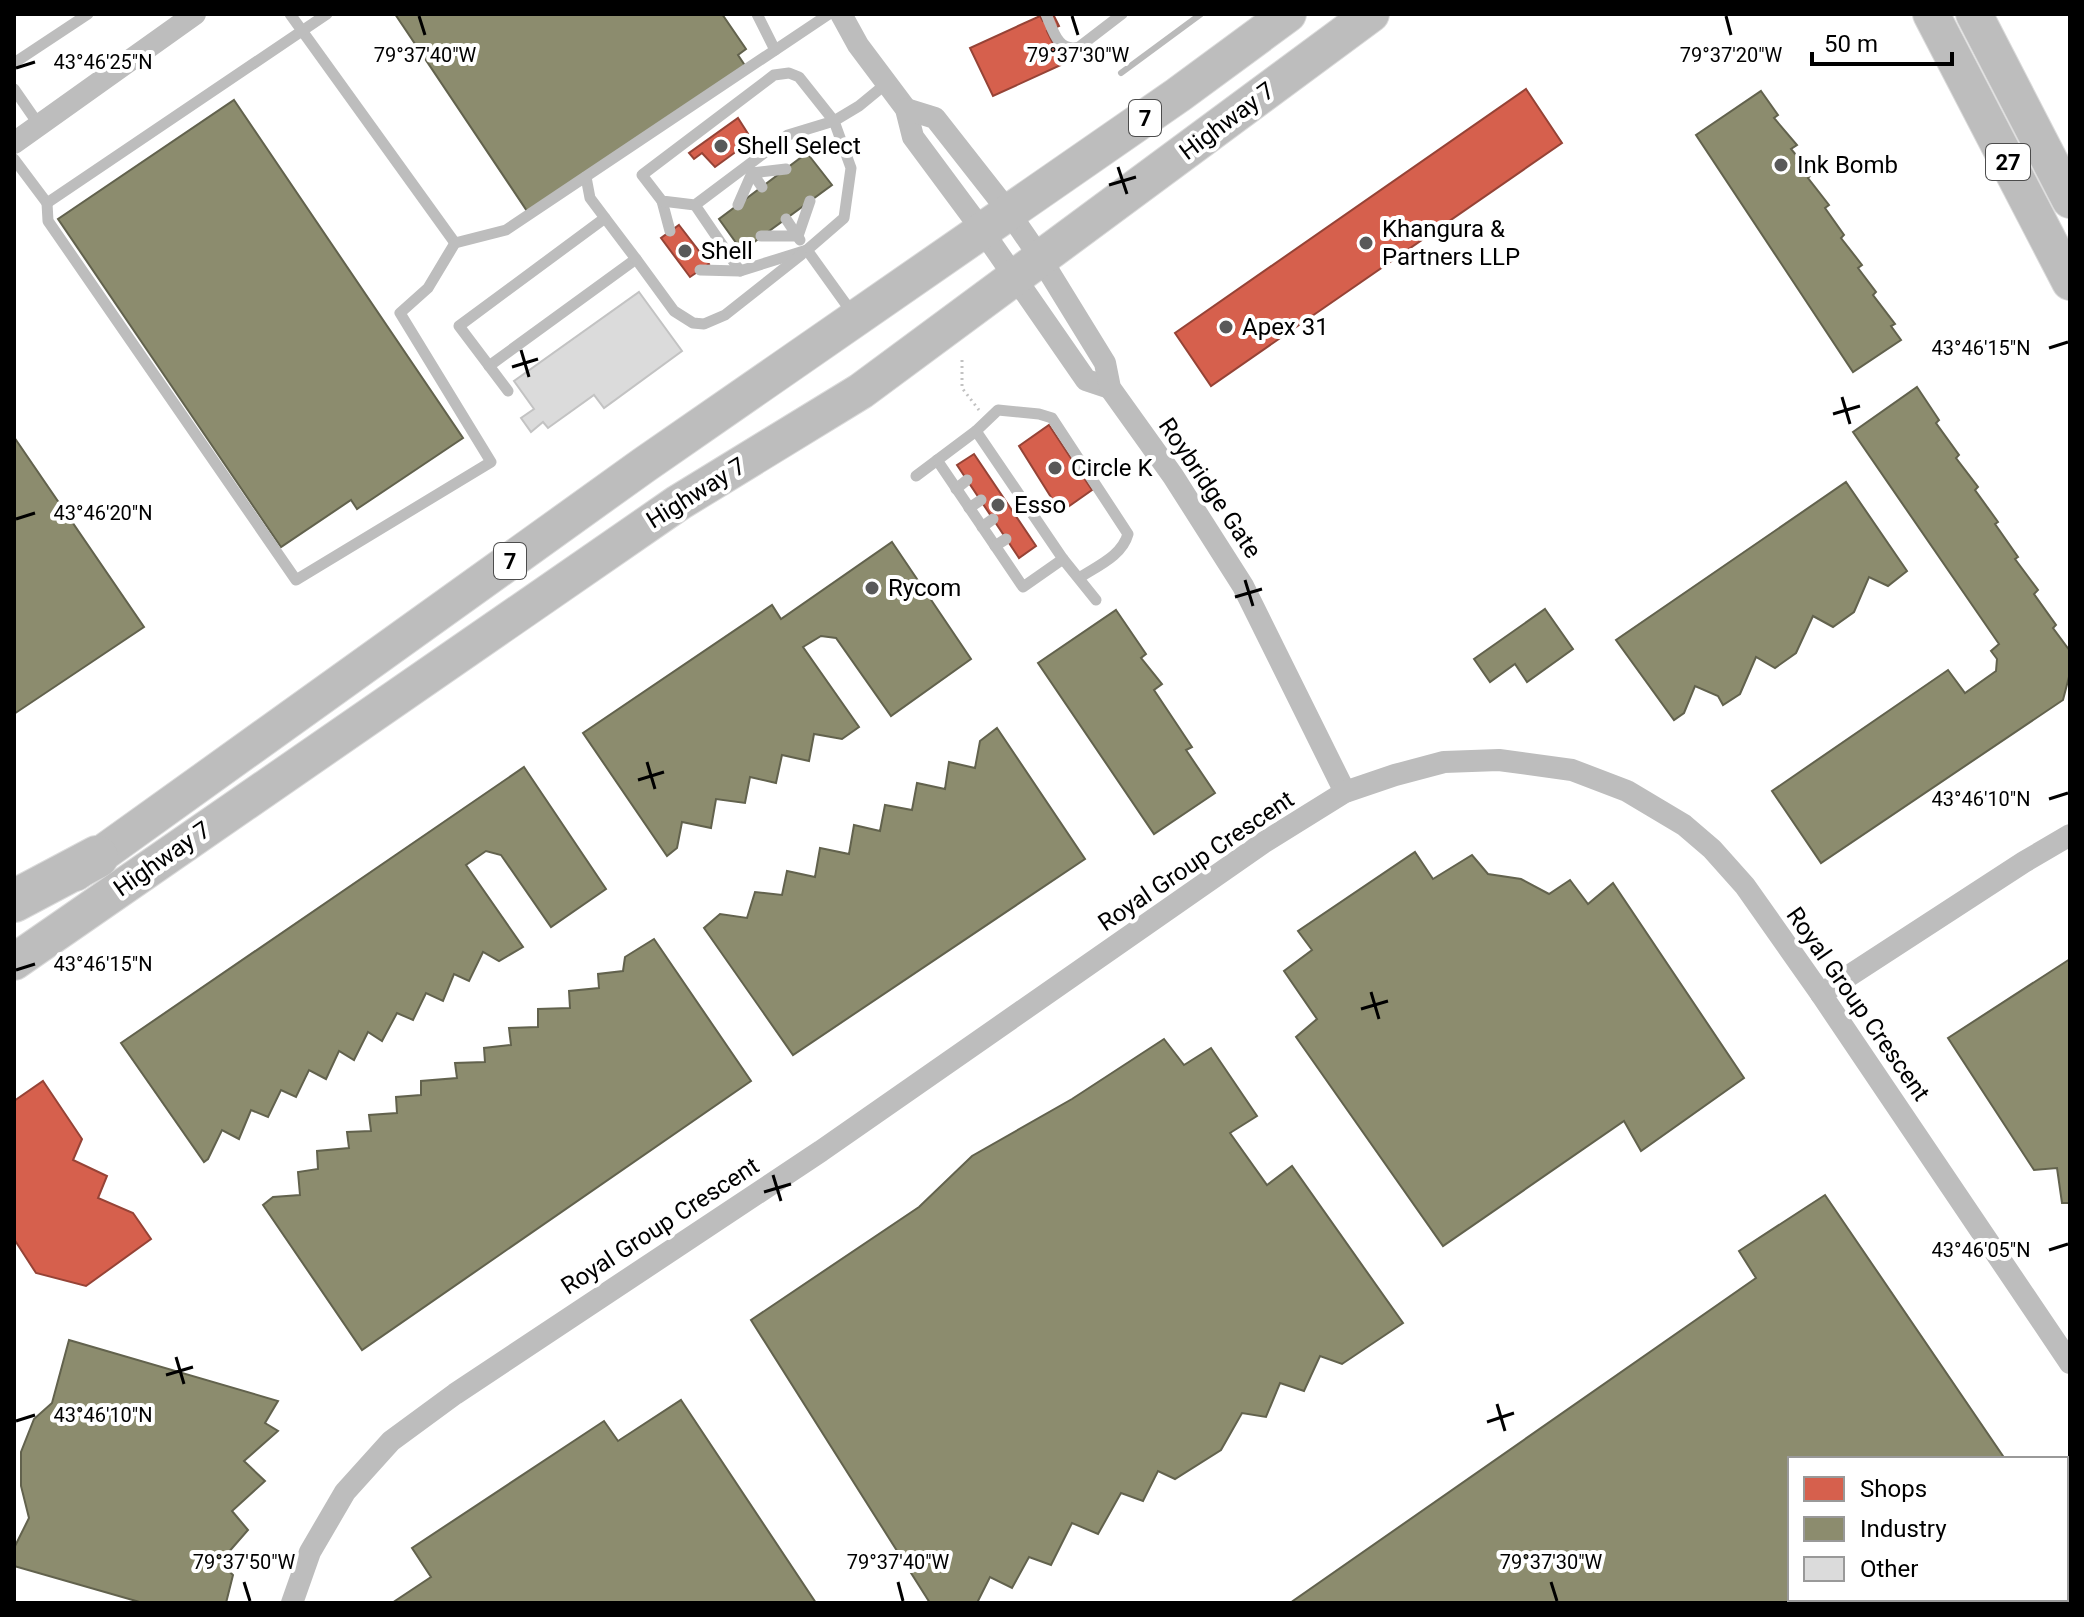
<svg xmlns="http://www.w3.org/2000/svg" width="2084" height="1617" font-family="Roboto,sans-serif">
  <rect width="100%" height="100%" fill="#fff"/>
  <!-- shops -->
  <g fill="#d6604d" stroke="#964336" stroke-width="2">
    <path d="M1040,16L1043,21L1054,16L1059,26L1047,31L1063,64L993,96L970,48Z"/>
    <path d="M1526,89L1562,143L1211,386L1175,333Z"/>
    <path d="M738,118L752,140L715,167L702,153L694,159L689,153Z"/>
    <path d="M679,225L709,264L690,277L661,238Z"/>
    <path d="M1049,425L1092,490L1065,509L1058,498L1054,502L1019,446Z"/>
    <path d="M974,454L1036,546L1019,558L957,465Z"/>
    <path d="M43,1081L82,1139L73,1160L107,1176L98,1198L133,1213L151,1239L86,1286L36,1273L14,1239V1101Z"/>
  </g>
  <!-- industry -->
  <g fill="#8c8c6e" stroke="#62624d" stroke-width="2">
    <path d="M395,14H722L746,49L738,55L746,67L529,214Z"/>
    <path d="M1761,91L1778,115L1774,118L1797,145L1791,149L1812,174L1808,178L1829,205L1825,208L1844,235L1841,238L1862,265L1858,268L1876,292L1873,295L1895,324L1891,326L1901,340L1853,372L1696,135Z"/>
    <path d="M234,100L463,438L357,509L351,500L281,547L58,219Z"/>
    <path d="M807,153L832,185L742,251L719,219Z"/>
    <path d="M1917,387L1939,420L1936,423L1959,455L1956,458L1978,487L1975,490L1998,522L1995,524L2018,557L2015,559L2038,590L2034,594L2056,625L2053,628L2070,651V673L2063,700L1821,863L1772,791L1948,670L1965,693L1996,671L1997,659L1991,651L1999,644L1853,432Z"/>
    <path d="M14,437L144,627L14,714Z"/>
    <path d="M1846,482L1907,571L1888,586L1869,577L1854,612L1833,627L1813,616L1796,653L1775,668L1756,657L1740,694L1723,705L1718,696L1695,686L1684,713L1674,720L1616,640Z"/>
    <path d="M892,542L971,659L891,716L836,638L821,636L803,647L859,727L842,739L814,734L809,761L782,755L776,783L750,777L745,803L716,799L711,828L682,822L677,848L667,856L583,733L772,605L781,619Z"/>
    <path d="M1545,609L1573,649L1527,682L1515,664L1490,682L1474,659Z"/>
    <path d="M1116,610L1146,654L1141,658L1162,684L1154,690L1192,747L1186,750L1215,793L1154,834L1038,663Z"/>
    <path d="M997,728L1085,859L793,1055L704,928L720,914L747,918L755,892L782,895L787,871L815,877L820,848L849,854L854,825L880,831L885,805L912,810L917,783L945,789L949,762L975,768L980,741Z"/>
    <path d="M524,767L606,889L551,927L501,855L486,851L466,865L523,947L499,961L483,952L469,981L454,974L443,1001L426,993L413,1020L397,1013L382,1041L368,1032L354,1060L339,1051L326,1079L309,1070L296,1097L281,1090L268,1117L251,1110L239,1139L222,1130L208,1159L204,1162L121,1043Z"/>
    <path d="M1415,852L1433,879L1472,855L1488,874L1521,879L1549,894L1570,880L1588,904L1613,883L1744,1078L1641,1151L1624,1121L1443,1246L1296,1037L1317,1019L1284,971L1312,950L1298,931Z"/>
    <path d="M654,939L751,1081L362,1350L263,1205L273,1197L300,1195L298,1172L318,1169L317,1151L349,1148L347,1132L371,1131L369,1115L397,1113L396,1097L421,1095V1081L457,1078L455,1063L485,1062L484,1048L511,1045L509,1028L538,1027V1009L570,1008L569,991L599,988L598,974L623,971L625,957Z"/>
    <path d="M2070,959V1203H2062L2057,1168L2034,1170L1948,1038Z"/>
    <path d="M1164,1039L1184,1065L1211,1048L1257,1116L1230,1133L1267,1185L1292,1166L1403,1323L1342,1364L1320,1356L1304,1391L1280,1383L1266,1417L1242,1413L1221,1450L1175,1479L1158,1471L1143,1501L1121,1493L1098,1534L1072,1523L1051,1565L1029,1557L1012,1588L990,1577L977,1603H930L751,1320L919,1207L972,1156L1072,1099Z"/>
    <path d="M1825,1195L2005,1459H1790V1599H2066V1593L2070,1601L2066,1603H1290L1756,1278L1739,1251Z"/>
    <path d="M69,1340L278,1401L265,1423L278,1431L244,1461L265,1481L232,1511L248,1530L220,1562L233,1575L226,1603H143L14,1566V1548L29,1518L21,1486V1452L34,1419L52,1403Z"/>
    <path d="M681,1400L816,1603H392L431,1577L412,1548L604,1421L618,1441Z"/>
  </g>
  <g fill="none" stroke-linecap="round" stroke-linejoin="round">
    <!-- stream -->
    <path stroke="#bababa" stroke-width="6" d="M1121,73L1201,14"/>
  </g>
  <!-- building -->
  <path fill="#dbdbdb" stroke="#c3c3c3" stroke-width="2" d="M639,292L682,351L604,408L594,395L548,428L543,422L531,432L521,418L534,409L514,381Z"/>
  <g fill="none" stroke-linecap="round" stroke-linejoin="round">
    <defs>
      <g id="primary">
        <path d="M1931,14L2070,282"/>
        <path d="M1974,14L2070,200"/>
        <path d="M75,873L644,465L1178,95L1288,14"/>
        <path d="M14,962L678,503L861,391L1371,14"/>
      </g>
      <path id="motorway" d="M14,901L97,857"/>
    </defs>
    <!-- primary casing -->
    <use href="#primary" stroke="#dbdbdb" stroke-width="38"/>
    <!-- motorway casing -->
    <use href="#motorway" stroke="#dbdbdb" stroke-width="44"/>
    <!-- path -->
    <path stroke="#c2c2c2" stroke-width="3" stroke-dasharray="2 4" stroke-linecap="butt" d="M962,360V388L979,410"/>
    <!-- service -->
    <g stroke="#bdbdbd" stroke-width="11">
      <path d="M290,14L455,243"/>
      <path d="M757,14L775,50"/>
      <path d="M1046,14C1053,30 1058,53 1079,47L1122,14"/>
      <path d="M14,63L88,14"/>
      <path d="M14,89L39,125"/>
      <path d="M14,159L47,203L327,14"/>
      <path d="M751,171L762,187"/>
      <path d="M586,177L590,198L605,218"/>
      <path d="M662,201L670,231"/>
      <path d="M47,203L48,221L296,580L491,462L400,313L428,288L455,243L506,230L829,14"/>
      <path d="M695,205L662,201L642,175L774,75L789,73L799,77L834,121L788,135L695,205L740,271L807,250"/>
      <path d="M738,205L752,173L786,169"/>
      <path d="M786,219L800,240"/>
      <path d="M761,236H798L810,201"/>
      <path d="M700,270L740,271"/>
      <path d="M853,314L807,250L844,218L851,168L834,121L859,106L887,83"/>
      <path d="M489,366L636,259L674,311L693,323L704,324L725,315L801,255"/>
      <path d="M508,391L459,326L605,218L636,259"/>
      <path d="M976,431L998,410L1039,414L1052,418L1128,534C1122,556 1097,566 1079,578"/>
      <path d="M937,460L1023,587L1063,559"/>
      <path d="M916,476L976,431L1063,559L1096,600"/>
      <path d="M956,489L967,480"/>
      <path d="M969,508L981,500"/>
      <path d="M982,527L993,519"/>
      <path d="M995,546L1006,539"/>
    </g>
    <!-- minor -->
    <g stroke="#bdbdbd" stroke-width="22">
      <path d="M841,14L858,45L906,109L913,137L982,230L1086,380L1110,388"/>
      <path d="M906,109L935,118L1008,211L1041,259L1105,363L1110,388L1173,476L1243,586L1345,792"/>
      <path d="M14,143L195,14"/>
      <path d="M1821,994L2024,862L2070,835"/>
      <path d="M292,1603L310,1552L345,1492L391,1441L455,1394L821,1151L1263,843L1345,792L1395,775L1444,762L1499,760L1572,770L1627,791L1684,825L1712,849L1745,886L1821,994L2070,1363"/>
    </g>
    <!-- primary -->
    <use href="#primary" stroke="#bdbdbd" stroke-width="36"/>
    <!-- motorway -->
    <use href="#motorway" stroke="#bdbdbd" stroke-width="42"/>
  </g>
  <!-- ticks -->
  <path fill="none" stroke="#000" stroke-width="3" d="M419,16L425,35M1072,16L1078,35M1726,16L1731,35M16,68L35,62M1118,167L1127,194M1109,185L1136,177M2049,348L2068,342M521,350L529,377M512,367L538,359M1842,397L1850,424M1833,414L1860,406M16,519L35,513M1245,580L1253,606M1235,597L1262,589M647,762L655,789M638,780L664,772M2049,799L2068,793M16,970L35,964M1371,992L1379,1019M1361,1009L1388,1001M773,1175L781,1201M764,1192L791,1184M2049,1250L2068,1244M176,1357L184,1384M166,1375L193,1367M1497,1404L1505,1431M16,1421L35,1415M1487,1422L1514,1413M244,1582L250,1601M898,1582L903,1601M1551,1582L1557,1601"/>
  <!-- markers -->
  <g fill="#595959" stroke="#fff" stroke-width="3">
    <circle cx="721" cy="146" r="8"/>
    <circle cx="1781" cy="165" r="8"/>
    <circle cx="1366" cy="243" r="8"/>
    <circle cx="685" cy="251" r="8"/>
    <circle cx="1226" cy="327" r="8"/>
    <circle cx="1055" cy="468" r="8"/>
    <circle cx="998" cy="505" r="8"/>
    <circle cx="872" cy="588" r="8"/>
  </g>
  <g text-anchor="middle" stroke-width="8" stroke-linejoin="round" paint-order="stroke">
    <!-- shield labels -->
    <g fill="#fff" stroke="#4c4c4c" stroke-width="2">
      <rect x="1129" y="100" width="32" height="36" rx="6"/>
      <rect x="1986" y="144" width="44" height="36" rx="6"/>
      <rect x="494" y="543" width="32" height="36" rx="6"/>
    </g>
    <g font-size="22" font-weight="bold" fill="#000">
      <text x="1145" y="126">7</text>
      <text x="2008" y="170">27</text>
      <text x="510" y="569">7</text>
    </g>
    <!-- street labels -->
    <g font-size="24" fill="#000" stroke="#fff">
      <text transform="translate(1227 121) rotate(-37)" y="8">Highway 7</text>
      <text transform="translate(1210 488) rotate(56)" y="8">Roybridge Gate</text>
      <text transform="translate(696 493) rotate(-32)" y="8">Highway 7</text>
      <text transform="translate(162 859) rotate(-35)" y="8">Highway 7</text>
      <text transform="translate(1196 861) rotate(-34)" y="8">Royal Group Crescent</text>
      <text transform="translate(1858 1004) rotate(55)" y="8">Royal Group Crescent</text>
      <text transform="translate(660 1226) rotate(-33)" y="8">Royal Group Crescent</text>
    </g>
    <!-- poi labels -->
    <g font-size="24" fill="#000" stroke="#fff" text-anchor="start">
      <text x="737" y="154">Shell Select</text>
      <text x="1797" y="173">Ink Bomb</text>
      <text x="1382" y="237">Khangura &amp;<tspan x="1382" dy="28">Partners LLP</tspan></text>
      <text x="701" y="259">Shell</text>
      <text x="1242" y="335">Apex 31</text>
      <text x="1071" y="476">Circle K</text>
      <text x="1014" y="513">Esso</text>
      <text x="888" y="596">Rycom</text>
    </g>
  </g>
  <g font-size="20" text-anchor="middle" fill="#000" stroke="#fff" stroke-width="8" stroke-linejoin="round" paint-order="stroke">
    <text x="425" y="62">79°37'40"W</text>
    <text x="1078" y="62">79°37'30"W</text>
    <text x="1731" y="62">79°37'20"W</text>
    <text x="103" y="69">43°46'25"N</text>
    <text x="1981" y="355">43°46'15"N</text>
    <text x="103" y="520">43°46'20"N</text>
    <text x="1981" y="806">43°46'10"N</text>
    <text x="103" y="971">43°46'15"N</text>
    <text x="1981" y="1257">43°46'05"N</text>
    <text x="103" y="1422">43°46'10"N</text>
    <text x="244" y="1569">79°37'50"W</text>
    <text x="898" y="1569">79°37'40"W</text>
    <text x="1551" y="1569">79°37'30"W</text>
  </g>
  <!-- border -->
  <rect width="2084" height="1617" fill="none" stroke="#000000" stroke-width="32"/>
  <!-- legend -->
  <rect x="1788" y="1457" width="280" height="144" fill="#ffffff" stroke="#999999" stroke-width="2"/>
  <rect x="1804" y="1477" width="40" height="24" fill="#d6604d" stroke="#999999" stroke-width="2"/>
  <text x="1860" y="1497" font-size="24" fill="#000000">Shops</text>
  <rect x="1804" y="1517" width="40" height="24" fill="#8c8c6e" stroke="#999999" stroke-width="2"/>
  <text x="1860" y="1537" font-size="24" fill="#000000">Industry</text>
  <rect x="1804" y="1557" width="40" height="24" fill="#dbdbdb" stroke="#999999" stroke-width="2"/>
  <text x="1860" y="1577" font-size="24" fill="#000000">Other</text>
  <!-- scale -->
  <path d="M1812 52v12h140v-12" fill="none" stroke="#000000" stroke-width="4"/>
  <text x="1824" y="52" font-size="24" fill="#000000" stroke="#ffffff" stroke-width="6" paint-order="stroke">50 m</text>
</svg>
